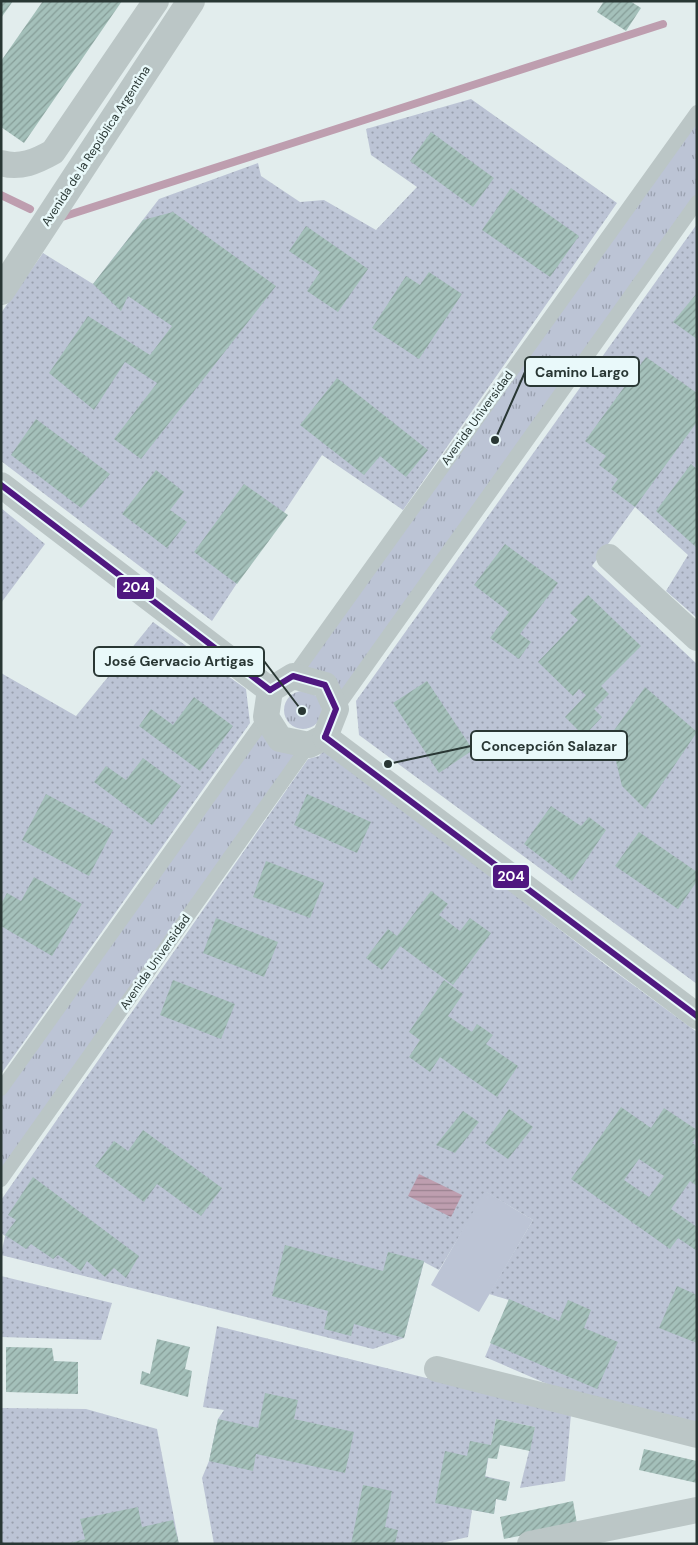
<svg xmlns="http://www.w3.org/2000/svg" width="698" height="1545" font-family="'DM Sans',sans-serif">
  <defs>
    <pattern id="grass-tufts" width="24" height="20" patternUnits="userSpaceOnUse" patternTransform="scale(1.25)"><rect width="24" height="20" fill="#bcc4d5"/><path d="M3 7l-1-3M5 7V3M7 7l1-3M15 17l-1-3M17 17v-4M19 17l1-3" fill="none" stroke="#99a0ae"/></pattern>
    <pattern id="garden-dots" width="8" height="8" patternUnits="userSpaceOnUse" patternTransform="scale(1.25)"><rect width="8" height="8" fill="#bcc4d5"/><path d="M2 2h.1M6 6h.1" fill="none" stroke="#99a0ae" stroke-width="1.8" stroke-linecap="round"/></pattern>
    <pattern id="water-rules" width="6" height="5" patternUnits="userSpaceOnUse" patternTransform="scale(1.25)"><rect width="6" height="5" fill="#be9eaf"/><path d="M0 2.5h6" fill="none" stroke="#9a828f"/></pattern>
    <pattern id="building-hatch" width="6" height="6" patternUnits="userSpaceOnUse" patternTransform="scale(1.25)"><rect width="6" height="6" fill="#a4c0ba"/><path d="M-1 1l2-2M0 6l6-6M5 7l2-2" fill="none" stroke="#869d98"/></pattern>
  </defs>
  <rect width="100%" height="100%" fill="#e2eded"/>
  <!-- grass -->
  <g fill="url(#grass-tufts)">
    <path d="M697,112V204L336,709L293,676Z"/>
    <circle cx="303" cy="710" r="19"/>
    <path d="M266,717L309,745L1,1180V1089Z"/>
  </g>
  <!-- garden -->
  <g fill="url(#garden-dots)">
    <path d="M471,99L617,203L403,510L322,455L212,621L1,461V313L43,253L93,284L159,199L258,163L261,176L300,202L324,200L376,230L417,187L371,155L366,129Z"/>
    <path d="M697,224V618L666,591L688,555L635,507L592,566L697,664V984L359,735L356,701Z"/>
    <path d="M1,508L45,544L1,603Z"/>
    <path d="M153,622L246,689L250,723L1,1074V673L76,716Z"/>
    <path d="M325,749L606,965L697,1032V1424L566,1392L485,1357L509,1300L489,1294L533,1220L486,1192L439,1270L424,1262L404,1338L373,1349L1,1255L5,1236L1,1233V1200L308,759L319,756Z"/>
    <path d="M1,1276L112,1303L101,1340L1,1337Z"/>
    <path d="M217,1326L571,1414L565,1481L520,1488L535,1427L496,1419L485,1476L510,1482L506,1501L496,1499L494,1514L472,1510L468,1537L437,1544H214L202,1478L209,1461L218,1419L224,1410L203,1407Z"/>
    <path d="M1,1408L86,1409L157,1429L179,1544H1Z"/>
  </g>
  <!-- pitch -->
  <path fill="#bcc4d5" d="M485,1191L533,1220L479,1312L431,1285Z"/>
  <!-- water -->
  <path fill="url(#water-rules)" d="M419,1174L462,1195L451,1217L408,1196Z"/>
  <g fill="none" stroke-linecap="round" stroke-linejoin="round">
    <!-- stream -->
    <g stroke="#be9eaf" stroke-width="8">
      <path d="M1,195L30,209"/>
      <path d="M62,217L663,24"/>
    </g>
  </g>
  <!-- building -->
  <g fill="url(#building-hatch)" fill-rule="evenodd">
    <path d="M1,1H13L1,18Z"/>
    <path d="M43,1H122L24,143L1,127V61Z"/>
    <path d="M604,1H630L641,8L626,31L597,12Z"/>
    <path d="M431,132L494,178L473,207L410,161Z"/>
    <path d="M511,188L579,236L550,277L482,230Z"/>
    <path d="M173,212L276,286L141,459L114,439L157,383L125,362L94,410L49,373L88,316L150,355L172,326L128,296L121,311L93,284L143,220Z"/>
    <path d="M306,226L368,269L338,312L307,291L320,272L289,251Z"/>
    <path d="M429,272L462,294L419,359L372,328L406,276L420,285Z"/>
    <path d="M697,293V339L673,322Z"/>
    <path d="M646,357L697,393V422L635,507L611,489L618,479L599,465L606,456L585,441Z"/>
    <path d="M337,378L428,450L406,477L380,456L364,475L300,425Z"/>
    <path d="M36,419L110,474L81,508L11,455Z"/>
    <path d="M691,464L697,469V548L656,511Z"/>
    <path d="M156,470L184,492L170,510L187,522L167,548L122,514Z"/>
    <path d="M244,484L288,515L237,584L194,552Z"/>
    <path d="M505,544L558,583L520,634L531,642L519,659L490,638L509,612L474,585Z"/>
    <path d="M588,595L641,646L601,686L609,694L594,709L602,717L584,736L565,717L586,695L579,689L573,696L538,662L578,620L570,613Z"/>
    <path d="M427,681L473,750L439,773L393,703Z"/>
    <path d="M645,687L697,732L645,809L622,786L610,736Z"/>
    <path d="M194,697L233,726L200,771L139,726L151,709L173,725Z"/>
    <path d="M143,758L181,786L152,825L94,782L106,766L126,780Z"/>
    <path d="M46,794L113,830L89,876L22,840Z"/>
    <path d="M307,794L371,822L357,853L294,825Z"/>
    <path d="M551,806L581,826L589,817L606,830L572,881L524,844Z"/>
    <path d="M639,832L697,872V881L678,909L615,866Z"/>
    <path d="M266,861L324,883L310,918L253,897Z"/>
    <path d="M34,877L82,904L52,956L1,926V904L7,893L21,901Z"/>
    <path d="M431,891L448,904L439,915L460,931L470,918L491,933L453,985L400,946L382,970L366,958L388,929L397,936Z"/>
    <path d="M216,918L278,942L264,977L203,953Z"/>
    <path d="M173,980L235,1004L221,1039L160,1015Z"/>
    <path d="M444,980L463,994L448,1016L472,1032L477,1024L493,1035L486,1044L518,1066L497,1097L440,1057L430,1072L409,1057L420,1040L409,1032Z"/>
    <path d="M621,1107L651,1128L664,1108L697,1130V1136L692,1143L697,1146V1186L690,1181L671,1209L697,1227V1251L678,1238L670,1249L571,1179ZM639,1159L664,1176L649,1197L624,1180Z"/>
    <path d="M509,1109L533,1127L508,1159L485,1143Z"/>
    <path d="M463,1111L479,1122L455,1153L436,1145Z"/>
    <path d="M143,1130L222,1188L201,1216L157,1184L144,1202L95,1166L114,1141L128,1151Z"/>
    <path d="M33,1177L139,1256L126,1278L114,1268L105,1277L87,1261L81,1271L58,1255L53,1259L31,1244L26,1249L5,1235L16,1220L8,1215Z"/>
    <path d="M285,1245L383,1271L388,1252L424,1261L404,1338L354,1324L351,1336L324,1329L328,1311L272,1296Z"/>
    <path d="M677,1286L697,1295V1343L659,1328Z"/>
    <path d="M509,1299L559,1321L568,1300L591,1310L584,1328L618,1342L597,1389L490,1343Z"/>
    <path d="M157,1339L190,1347L185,1369L192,1371L188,1397L140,1384L142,1371L150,1374Z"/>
    <path d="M6,1347L52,1348L54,1361L78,1362V1394L6,1392Z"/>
    <path d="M265,1393L298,1400L294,1419L354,1432L345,1473L256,1454L253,1471L209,1461L218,1419L258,1428Z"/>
    <path d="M496,1419L535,1427L530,1451L500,1445L497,1459L488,1458L485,1477L510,1482L506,1501L496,1499L494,1514L435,1503L445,1451L467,1456L470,1441L491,1445Z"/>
    <path d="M644,1449L697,1461V1483L639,1470Z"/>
    <path d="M363,1485L392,1491L385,1527L398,1530L395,1544H351Z"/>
    <path d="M573,1501L577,1524L504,1539L500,1517Z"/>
    <path d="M138,1507L142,1527L173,1520L179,1544H66L85,1539L80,1519Z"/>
  </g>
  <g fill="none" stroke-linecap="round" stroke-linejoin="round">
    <!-- service -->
    <g stroke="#bbc6c6" stroke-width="14">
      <path d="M293,676L697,112"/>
      <path d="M336,709L697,202"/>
      <path d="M1,1089L266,717"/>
      <path d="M1,1180L309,745"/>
    </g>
    <!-- minor -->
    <g stroke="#bbc6c6" stroke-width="26">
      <path d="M1,163C20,169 37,161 53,152L156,1"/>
      <path d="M1,485L270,690"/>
      <path d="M609,557L697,638"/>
      <path d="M293,676L325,685L336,709L325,737L309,745L280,739L266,717L270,690Z"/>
      <path d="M325,737L697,1016"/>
      <path d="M437,1369L697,1435"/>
      <path d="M530,1544L697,1510"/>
    </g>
    <!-- tertiary -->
    <path stroke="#bbc6c6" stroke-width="28" d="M1,291L191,1"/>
    <defs>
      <g id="bus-1">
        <path d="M1,485L270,690"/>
        <path d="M270,690L293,676L325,685L336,709L325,737"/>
        <path d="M325,737L697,1016"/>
      </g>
    </defs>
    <!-- bus-1 casing -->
    <use href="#bus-1" stroke="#e9f9fa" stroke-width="10"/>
    <!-- bus-1 -->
    <use href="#bus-1" stroke="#4f1780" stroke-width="6"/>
  </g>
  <g text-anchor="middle" stroke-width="5" stroke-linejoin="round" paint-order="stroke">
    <!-- street labels -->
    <g font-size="12" fill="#293734" stroke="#e9f9fa">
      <text transform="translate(96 146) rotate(-57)" y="4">Avenida de la República Argentina</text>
      <text transform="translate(477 418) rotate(-54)" y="4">Avenida Universidad</text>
      <text transform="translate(155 962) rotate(-55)" y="4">Avenida Universidad</text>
    </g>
  </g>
  <!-- callouts -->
  <path fill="none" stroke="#293734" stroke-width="2" d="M495 440L525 372M302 711L264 661M388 764L471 746"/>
  <g fill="#293734" stroke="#e9f9fa" stroke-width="2">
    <circle cx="495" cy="440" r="5"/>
    <circle cx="302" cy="711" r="5"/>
    <circle cx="388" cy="764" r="5"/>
  </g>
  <g fill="#e9f9fa" stroke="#293734" stroke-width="2">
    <rect x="525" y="357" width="114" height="29" rx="5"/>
    <rect x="94" y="647" width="170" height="29" rx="5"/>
    <rect x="471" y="731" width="156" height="29" rx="5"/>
  </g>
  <g font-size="14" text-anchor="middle" font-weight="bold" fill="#293734">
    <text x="582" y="377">Camino Largo</text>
    <text x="179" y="666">José Gervacio Artigas</text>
    <text x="549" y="751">Concepción Salazar</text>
  </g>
  <g stroke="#e9f9fa" stroke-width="2">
    <rect x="116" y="576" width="39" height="24" rx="5" fill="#4f1780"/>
    <rect x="492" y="864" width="38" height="25" rx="5" fill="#4f1780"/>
  </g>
  <g font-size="14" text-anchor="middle" font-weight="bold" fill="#fff">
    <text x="136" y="592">204</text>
    <text x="511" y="881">204</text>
  </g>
  <!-- border -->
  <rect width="698" height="1545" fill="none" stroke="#293734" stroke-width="5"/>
</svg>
